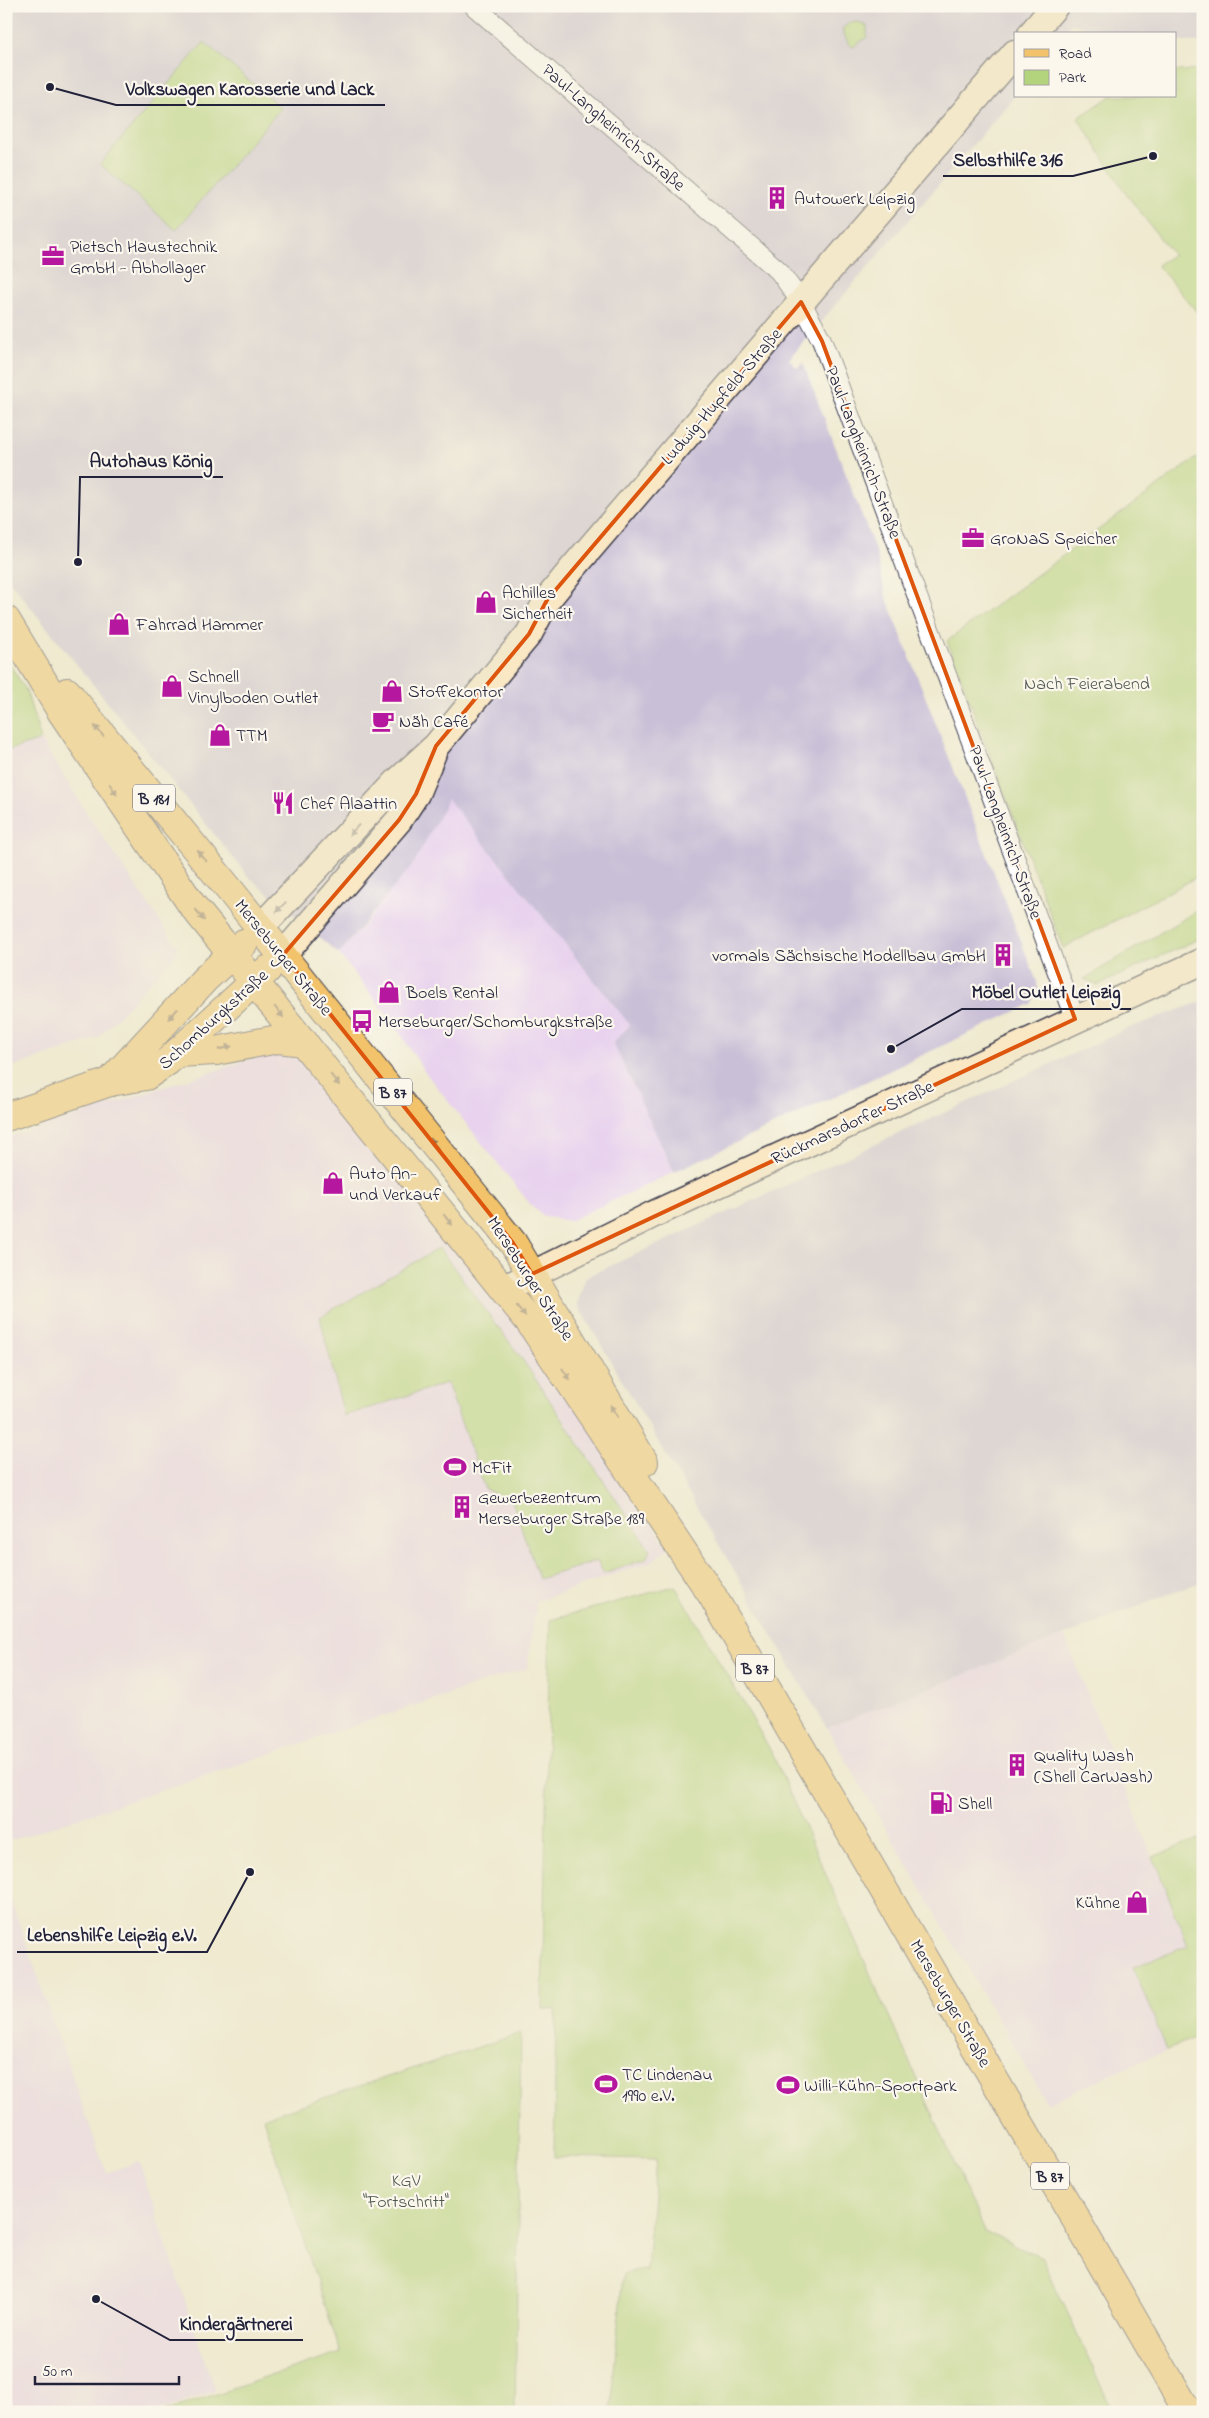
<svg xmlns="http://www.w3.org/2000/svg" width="1209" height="2418" font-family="'Indie Flower',sans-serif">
  <rect width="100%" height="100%" fill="#fbf7ec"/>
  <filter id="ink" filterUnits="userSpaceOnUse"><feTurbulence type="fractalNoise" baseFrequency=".02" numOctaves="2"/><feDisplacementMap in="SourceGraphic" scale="10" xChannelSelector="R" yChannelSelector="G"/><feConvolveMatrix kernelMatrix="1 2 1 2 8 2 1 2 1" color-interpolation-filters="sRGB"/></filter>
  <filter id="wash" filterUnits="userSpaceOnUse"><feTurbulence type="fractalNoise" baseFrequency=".0096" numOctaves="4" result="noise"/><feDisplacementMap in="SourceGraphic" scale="20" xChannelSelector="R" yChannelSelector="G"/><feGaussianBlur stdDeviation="1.12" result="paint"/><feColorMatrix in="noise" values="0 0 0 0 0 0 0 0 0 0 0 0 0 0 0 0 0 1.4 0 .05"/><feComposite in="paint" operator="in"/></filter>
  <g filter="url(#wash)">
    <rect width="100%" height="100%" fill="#efead0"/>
    <!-- built -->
    <g fill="#e8d2ee">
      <path d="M41,740L88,815L178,948L175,956L98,1038L6,1069V751Z"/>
      <path d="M448,798L630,1025L613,1043L674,1172L569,1221L544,1216L531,1205L425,1072L392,1021L339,954L375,912Z"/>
      <path d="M293,1046L537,1347L668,1548L651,1562L537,1601L527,1668L6,1842V1138Z"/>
      <path d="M1064,1635L1188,1946L1133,1968L1167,2050L1047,2103L827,1728Z"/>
      <path d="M6,1886L106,2173L139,2162L215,2391L153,2412H6Z"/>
    </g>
    <!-- industrial -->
    <g fill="#c9bfd7">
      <path d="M6,6H1203V42L1175,41V34H1114L1071,24L1065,34H1015V96L789,359L797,368L803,363L876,552L885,594L1037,982L1038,991L1031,1004L674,1172L613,1043L630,1025L448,799L414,863L339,954L248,876L6,577Z"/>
      <path d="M1203,1001V1581L827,1728L577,1304L586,1277L1129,1028Z"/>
    </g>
    <!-- green -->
    <g fill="#b3d47d" stroke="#6a7b5c">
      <path d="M859,22L867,26V37L853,47L849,45L842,29L849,23Z"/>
      <path d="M204,42L281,108L176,230L100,164Z"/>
      <path d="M1203,70V319L1157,265L1173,255L1127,195L1078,118L1111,96H1175V71Z"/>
      <path d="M1203,453V874L1063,948L947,641Z"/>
      <path d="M6,659L26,690L41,740L6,751Z"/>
      <path d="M1203,907V937L1098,985L1084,979Z"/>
      <path d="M439,1248L522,1359L650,1550L646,1559L604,1574L597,1561L539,1579L510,1495L501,1497L485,1489L447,1383L344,1416L320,1317Z"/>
      <path d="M675,1586L771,1751L985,2232L1042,2257L1113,2412H610L623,2273L647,2270L656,2159L554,2157L556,2009H542L550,1620Z"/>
      <path d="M1203,1837V2034L1167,2050L1133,1967L1188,1946L1153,1857Z"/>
      <path d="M521,2033L515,2412H162L341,2353L263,2118Z"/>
    </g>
  </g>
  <g filter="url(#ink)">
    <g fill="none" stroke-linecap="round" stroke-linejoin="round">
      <defs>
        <path id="street" d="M474,6L779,271L801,302L822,341L1075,1019"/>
        <g id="secondary">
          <path d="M1031,34L1055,6"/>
          <path d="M260,928L398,781L436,746L529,634L547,600L573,568L1015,53"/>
          <path d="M283,955L399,820L416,794L433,753"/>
          <path d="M503,1289L654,1214L1203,961"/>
        </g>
        <g id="primary">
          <path d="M6,620L61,711L192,905L529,1321L712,1595L1188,2412"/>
          <path d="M67,692L233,894L513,1243L644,1462"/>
          <path d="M177,1053L216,1051L278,1039L304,1042"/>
          <path d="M110,1082L205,979L244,943"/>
          <path d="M6,1117L110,1082L146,1076L168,1061L267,970"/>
        </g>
      </defs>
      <!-- street casing -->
      <use href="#street" stroke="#414051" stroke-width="21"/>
      <!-- secondary casing -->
      <use href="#secondary" stroke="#414051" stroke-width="29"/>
      <!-- primary casing -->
      <use href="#primary" stroke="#414051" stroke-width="30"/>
      <!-- street -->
      <use href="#street" stroke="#fff" stroke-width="19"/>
      <!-- secondary -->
      <use href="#secondary" stroke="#fae7c3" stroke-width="26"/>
      <!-- primary -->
      <use href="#primary" stroke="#f2c36a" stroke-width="28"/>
    </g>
    <!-- one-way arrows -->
    <defs><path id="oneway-solid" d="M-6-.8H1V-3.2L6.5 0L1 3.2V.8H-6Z" transform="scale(1.25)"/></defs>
    <g fill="#8a7252">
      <use href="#oneway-solid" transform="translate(99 731) rotate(-130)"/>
      <use href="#oneway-solid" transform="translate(113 789) rotate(57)"/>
      <use href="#oneway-solid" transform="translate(202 856) rotate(-130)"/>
      <use href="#oneway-solid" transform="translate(200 915) rotate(52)"/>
      <use href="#oneway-solid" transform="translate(279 1012) rotate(51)"/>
      <use href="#oneway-solid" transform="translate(173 1014) rotate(133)"/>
      <use href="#oneway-solid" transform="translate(225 1048) rotate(-14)"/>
      <use href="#oneway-solid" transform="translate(335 1080) rotate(51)"/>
      <use href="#oneway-solid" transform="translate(434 1144) rotate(-128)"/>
      <use href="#oneway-solid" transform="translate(448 1220) rotate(51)"/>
      <use href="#oneway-solid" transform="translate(521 1311) rotate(51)"/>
      <use href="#oneway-solid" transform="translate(566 1374) rotate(57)"/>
      <use href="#oneway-solid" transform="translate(614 1411) rotate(-121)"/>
    </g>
    <g fill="#998e86">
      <use href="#oneway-solid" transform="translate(354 830) rotate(133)"/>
      <use href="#oneway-solid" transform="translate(281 907) rotate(134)"/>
    </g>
  </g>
  <!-- marked area -->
  <path d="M0 0H1209V2418H0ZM801,302L822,341L1075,1019L532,1274L513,1243L283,955L399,820L416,794L436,746L529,634L547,600Z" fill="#efead0" fill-opacity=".55" fill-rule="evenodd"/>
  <path fill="none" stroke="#de560e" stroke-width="4" stroke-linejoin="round" d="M801,302L822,341L1075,1019L532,1274L513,1243L283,955L399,820L416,794L436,746L529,634L547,600Z"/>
  <!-- icons -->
  <defs>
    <symbol id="building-bare" viewBox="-9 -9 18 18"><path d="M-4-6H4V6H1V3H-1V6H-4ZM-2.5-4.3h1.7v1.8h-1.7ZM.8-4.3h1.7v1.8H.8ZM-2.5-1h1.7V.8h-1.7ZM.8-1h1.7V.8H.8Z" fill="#b5179e" stroke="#fbf7ec" stroke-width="2.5" paint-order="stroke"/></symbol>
    <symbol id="office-bare" viewBox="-9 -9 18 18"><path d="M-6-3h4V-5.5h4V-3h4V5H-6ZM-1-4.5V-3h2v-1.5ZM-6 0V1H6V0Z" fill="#b5179e" stroke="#fbf7ec" stroke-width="2.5" paint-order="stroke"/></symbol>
    <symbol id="shop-bare" viewBox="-9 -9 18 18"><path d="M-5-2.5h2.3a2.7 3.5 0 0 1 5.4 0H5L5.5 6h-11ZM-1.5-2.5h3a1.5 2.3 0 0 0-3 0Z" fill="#b5179e" stroke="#fbf7ec" stroke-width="2.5" paint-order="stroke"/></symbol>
    <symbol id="cafe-bare" viewBox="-9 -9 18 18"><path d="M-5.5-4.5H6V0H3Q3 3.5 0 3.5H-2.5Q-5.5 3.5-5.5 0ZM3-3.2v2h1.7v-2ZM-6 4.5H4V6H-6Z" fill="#b5179e" stroke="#fbf7ec" stroke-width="2.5" paint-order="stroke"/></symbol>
    <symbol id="restaurant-bare" viewBox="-9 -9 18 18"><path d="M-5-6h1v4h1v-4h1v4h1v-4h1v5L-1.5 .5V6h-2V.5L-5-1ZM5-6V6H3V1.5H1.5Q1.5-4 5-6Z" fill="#b5179e" stroke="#fbf7ec" stroke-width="2.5" paint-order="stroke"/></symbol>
    <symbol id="bus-bare" viewBox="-9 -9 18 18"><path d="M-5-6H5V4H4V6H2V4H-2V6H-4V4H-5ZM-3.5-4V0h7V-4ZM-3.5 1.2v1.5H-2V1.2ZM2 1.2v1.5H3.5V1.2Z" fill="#b5179e" stroke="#fbf7ec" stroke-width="2.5" paint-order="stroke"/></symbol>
    <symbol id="stadium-bare" viewBox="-9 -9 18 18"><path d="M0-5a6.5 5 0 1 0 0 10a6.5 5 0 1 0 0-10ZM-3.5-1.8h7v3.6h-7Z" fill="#b5179e" stroke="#fbf7ec" stroke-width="2.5" paint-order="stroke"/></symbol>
    <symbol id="fuel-bare" viewBox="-9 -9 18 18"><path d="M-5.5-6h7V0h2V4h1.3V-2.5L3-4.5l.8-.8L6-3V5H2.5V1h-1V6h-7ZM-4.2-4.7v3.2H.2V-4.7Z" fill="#b5179e" stroke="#fbf7ec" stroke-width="2.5" paint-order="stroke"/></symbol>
  </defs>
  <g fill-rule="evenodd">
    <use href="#building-bare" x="761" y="182" width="32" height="32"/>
    <use href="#office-bare" x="37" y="240" width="32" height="32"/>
    <use href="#office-bare" x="957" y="522" width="32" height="32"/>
    <use href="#shop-bare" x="470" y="586" width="32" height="32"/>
    <use href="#shop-bare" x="103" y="608" width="32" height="32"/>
    <use href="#shop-bare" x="156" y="670" width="32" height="32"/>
    <use href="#shop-bare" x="376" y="675" width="32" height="32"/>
    <use href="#cafe-bare" x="367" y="705" width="32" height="32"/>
    <use href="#shop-bare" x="204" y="719" width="32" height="32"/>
    <use href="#restaurant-bare" x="267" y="787" width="32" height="32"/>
    <use href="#building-bare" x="987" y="939" width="32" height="32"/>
    <use href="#shop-bare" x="373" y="976" width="32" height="32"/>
    <use href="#bus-bare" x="346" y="1005" width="32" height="32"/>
    <use href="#shop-bare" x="317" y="1167" width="32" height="32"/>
    <use href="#stadium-bare" x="439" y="1451" width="32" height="32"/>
    <use href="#building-bare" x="446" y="1491" width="32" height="32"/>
    <use href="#building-bare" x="1001" y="1749" width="32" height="32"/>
    <use href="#fuel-bare" x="925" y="1787" width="32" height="32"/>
    <use href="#shop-bare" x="1121" y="1886" width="32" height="32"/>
    <use href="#stadium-bare" x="590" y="2068" width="32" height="32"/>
    <use href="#stadium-bare" x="772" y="2069" width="32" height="32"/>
  </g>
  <g text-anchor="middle" stroke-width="4.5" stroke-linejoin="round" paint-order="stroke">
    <!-- shield labels -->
    <g fill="#fbf7ec" stroke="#636270" stroke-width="1">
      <rect x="133" y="784.5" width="42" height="27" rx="4"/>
      <rect x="374" y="1078.5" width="38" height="27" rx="4"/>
      <rect x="736" y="1654.5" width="38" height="27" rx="4"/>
      <rect x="1031" y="2162.5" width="38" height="27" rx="4"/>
    </g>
    <g font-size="16" font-weight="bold" fill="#22223b">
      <text x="154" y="804">B 181</text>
      <text x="393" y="1098">B 87</text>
      <text x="755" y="1674">B 87</text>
      <text x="1050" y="2182">B 87</text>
    </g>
    <!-- street labels -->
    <g font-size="18" fill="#22223b" stroke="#fbf7ec">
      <text transform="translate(614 127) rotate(41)" y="6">Paul-Langheinrich-Straße</text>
      <text transform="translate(721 396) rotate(-49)" y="6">Ludwig-Hupfeld-Straße</text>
      <text transform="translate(864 452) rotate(69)" y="6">Paul-Langheinrich-Straße</text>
      <text transform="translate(1006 832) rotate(70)" y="6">Paul-Langheinrich-Straße</text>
      <text transform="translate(284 957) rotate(51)" y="6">Merseburger Straße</text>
      <text transform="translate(213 1019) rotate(-42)" y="6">Schomburgkstraße</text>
      <text transform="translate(852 1122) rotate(-25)" y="6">Rückmarsdorfer Straße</text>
      <text transform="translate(531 1278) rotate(57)" y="6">Merseburger Straße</text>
      <text transform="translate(951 2003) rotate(60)" y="6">Merseburger Straße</text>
    </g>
    <!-- poi labels -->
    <g font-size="18" fill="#22223b" stroke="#fbf7ec" text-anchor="start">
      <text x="794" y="204">Autowerk Leipzig</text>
      <text x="70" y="252">Pietsch Haustechnik<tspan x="70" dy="21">GmbH - Abhollager</tspan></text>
      <text x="990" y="544">GroNaS Speicher</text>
      <text x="502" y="598">Achilles<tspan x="502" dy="21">Sicherheit</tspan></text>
      <text x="136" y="630">Fahrrad Hammer</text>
      <text x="188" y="682">Schnell<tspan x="188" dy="21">Vinylboden Outlet</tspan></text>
      <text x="408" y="697">Stoffekontor</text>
      <text x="399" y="727">Näh Café</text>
      <text x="236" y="741">TTM</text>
      <text x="300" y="809">Chef Alaattin</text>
      <text x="986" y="961" text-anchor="end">vormals Sächsische Modellbau GmbH</text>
      <text x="406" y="998">Boels Rental</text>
      <text x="378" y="1027">Merseburger/Schomburgkstraße</text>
      <text x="349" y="1179">Auto An-<tspan x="349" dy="21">und Verkauf</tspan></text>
      <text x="472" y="1473">McFit</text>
      <text x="478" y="1503">Gewerbezentrum<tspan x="478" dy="21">Merseburger Straße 189</tspan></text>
      <text x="1034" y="1761">Quality Wash<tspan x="1034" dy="21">(Shell CarWash)</tspan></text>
      <text x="958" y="1809">Shell</text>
      <text x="1120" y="1908" text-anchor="end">Kühne</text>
      <text x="622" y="2080">TC Lindenau<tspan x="622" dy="21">1990 e.V.</tspan></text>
      <text x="804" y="2091">Willi-Kühn-Sportpark</text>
    </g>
    <!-- park labels -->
    <g font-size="18" fill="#4e574f" stroke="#fbf7ec">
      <text x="1087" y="689">Nach Feierabend</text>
      <text x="406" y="2186">KGV<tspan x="406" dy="21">"Fortschritt"</tspan></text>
    </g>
  </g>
  <!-- callouts -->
  <path fill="none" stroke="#22223b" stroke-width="2" d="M50 87L116 105H385M1153 156L1073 176H943M78 562L80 477H223M891 1049L962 1009H1131M250 1872L207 1952H17M96 2299L170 2340H303"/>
  <g fill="#22223b" stroke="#fbf7ec" stroke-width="2">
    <circle cx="50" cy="87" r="5"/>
    <circle cx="1153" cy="156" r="5"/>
    <circle cx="78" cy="562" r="5"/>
    <circle cx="891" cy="1049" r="5"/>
    <circle cx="250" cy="1872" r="5"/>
    <circle cx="96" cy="2299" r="5"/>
  </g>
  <g font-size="19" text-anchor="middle" font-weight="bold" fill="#22223b" stroke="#fbf7ec" stroke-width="4.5" stroke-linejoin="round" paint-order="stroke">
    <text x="250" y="95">Volkswagen Karosserie und Lack</text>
    <text x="1008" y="166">Selbsthilfe 316</text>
    <text x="151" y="467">Autohaus König</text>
    <text x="1046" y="998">Möbel Outlet Leipzig</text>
    <text x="112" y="1941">Lebenshilfe Leipzig e.V.</text>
    <text x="236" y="2330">Kindergärtnerei</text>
  </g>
  <!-- margin -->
  <rect width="1209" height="2418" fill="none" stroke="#fbf7ec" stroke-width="25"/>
  <!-- legend -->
  <rect x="1014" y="32" width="162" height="65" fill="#fbf7ec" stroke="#a4a2a5"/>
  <rect x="1024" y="49" width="25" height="8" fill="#f2c36a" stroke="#a4a2a5"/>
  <text x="1059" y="58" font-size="15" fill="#22223b">Road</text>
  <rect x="1024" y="70" width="25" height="15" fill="#b3d47d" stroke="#a4a2a5"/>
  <text x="1059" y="82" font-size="15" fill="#22223b">Park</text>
  <!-- scale -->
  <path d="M35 2376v8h144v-8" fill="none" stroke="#22223b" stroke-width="2.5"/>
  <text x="42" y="2376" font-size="15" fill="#22223b" stroke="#fbf7ec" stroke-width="4" paint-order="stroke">50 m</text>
</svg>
